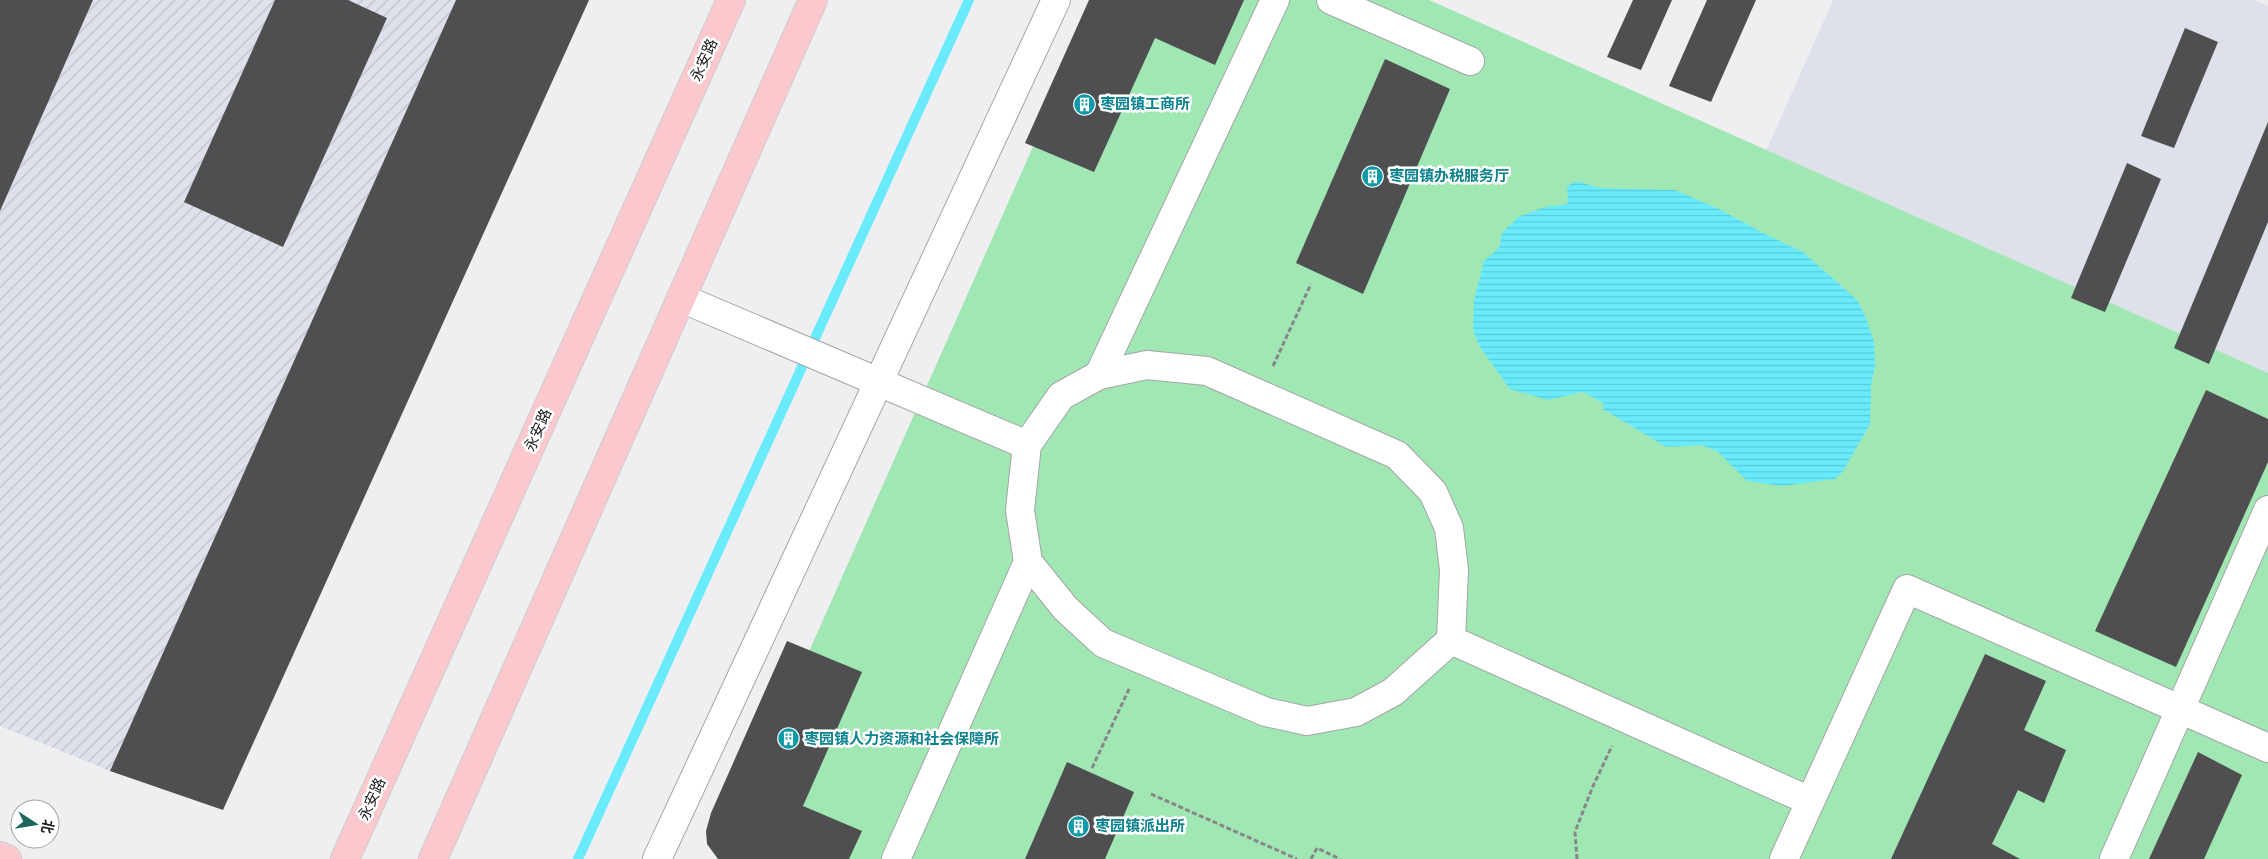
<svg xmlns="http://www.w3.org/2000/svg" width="2268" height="859" font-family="Helvetica,'Noto Sans SC',sans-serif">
  <defs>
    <pattern id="industrial-furrows" width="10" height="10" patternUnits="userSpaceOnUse" patternTransform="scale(1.25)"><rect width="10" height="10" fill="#dee1ea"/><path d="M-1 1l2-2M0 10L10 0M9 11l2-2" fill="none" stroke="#bec1c8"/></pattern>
    <pattern id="water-rules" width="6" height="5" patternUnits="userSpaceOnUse" patternTransform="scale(1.25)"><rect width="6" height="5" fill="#69ebfc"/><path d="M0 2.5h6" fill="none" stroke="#5ac9d8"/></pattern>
  </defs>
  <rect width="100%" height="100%" fill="#efeff2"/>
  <!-- built -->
  <path fill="#dee1ea" d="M1833,0H2255L2268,6V373L1766,151Z"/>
  <!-- industrial -->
  <path fill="url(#industrial-furrows)" d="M0,0H456L110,771L0,726Z"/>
  <!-- park -->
  <path fill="#a0e7b4" d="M1098,0H1429L2268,373V859H717Z"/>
  <!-- water -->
  <path fill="url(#water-rules)" d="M1577,181L1599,188L1675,190L1719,209L1767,235L1803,252L1857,300L1866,318L1874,342L1875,366L1871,385L1870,424L1843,471L1835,479L1782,486L1747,481L1717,451L1701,445L1666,447L1603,409V403L1583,392L1548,400L1510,389L1480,347L1473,330L1474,301L1484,261L1499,248L1502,233L1518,217L1545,207L1562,205L1568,203L1567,186Z"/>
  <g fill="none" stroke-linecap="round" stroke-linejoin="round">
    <!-- stream -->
    <path stroke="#69ebfc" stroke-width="10" d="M578,859L969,0"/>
  </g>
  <!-- building -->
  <g fill="#4f4e50">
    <path d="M0,0H93L0,211Z"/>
    <path d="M275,0H348L387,18L283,247L184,202Z"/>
    <path d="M456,0H589L223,810L110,771Z"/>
    <path d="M1089,0H1244L1215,65L1155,38L1094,172L1025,143Z"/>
    <path d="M1633,0H1672L1641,70L1607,57Z"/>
    <path d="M1707,0H1756L1711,102L1669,86Z"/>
    <path d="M2185,28L2218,42L2174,148L2141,136Z"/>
    <path d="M1385,59L1450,89L1363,294L1296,263Z"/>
    <path d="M2268,122V222L2209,364L2174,348Z"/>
    <path d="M2127,163L2161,179L2105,312L2071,298Z"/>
    <path d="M2206,390L2268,419V462L2176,667L2095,631Z"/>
    <path d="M787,641L862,672L803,806L862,831L849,859H718L707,844L706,831L711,813Z"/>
    <path d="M1985,654L2046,681L2024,730L2066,750L2044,803L2018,790L1992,844L2020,859H1891Z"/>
    <path d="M2198,752L2242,775L2204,859H2149Z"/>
    <path d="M1067,762L1134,792L1105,859H1025Z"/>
  </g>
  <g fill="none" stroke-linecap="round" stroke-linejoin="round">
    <defs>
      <g id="minor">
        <path d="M1331,0L1470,61"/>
        <path d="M681,298L1027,445L1020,510L1028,562L1066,609L1103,643L1266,712L1307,721L1356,712L1393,692L1451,640L1454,570L1449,528L1433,492L1397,455L1207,371L1147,365L1099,375L1061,396L1027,445"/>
        <path d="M1099,375L1275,0"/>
        <path d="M1451,640L1810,801"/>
        <path d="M657,859L1056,0"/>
        <path d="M896,859L1028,562"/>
        <path d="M1784,859L1907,589L2268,748"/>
        <path d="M2114,859L2268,510"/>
      </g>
      <g id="major">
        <path d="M0,856L7,859"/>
        <path d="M345,859L731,0"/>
        <path d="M433,859L813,0"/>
      </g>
    </defs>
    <!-- minor casing -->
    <use href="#minor" stroke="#a4a5a7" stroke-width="30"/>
    <!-- major casing -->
    <use href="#major" stroke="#cdcdce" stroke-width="30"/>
    <!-- path -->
    <g stroke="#878789" stroke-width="3" stroke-dasharray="5 2.5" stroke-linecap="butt">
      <path d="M1273,366L1311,284"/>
      <path d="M1092,768L1130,687"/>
      <path d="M1151,794L1297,859"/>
      <path d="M1311,859L1317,848L1340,859"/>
      <path d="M1577,859L1575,832L1593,786L1612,746"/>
    </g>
    <!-- minor -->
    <use href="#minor" stroke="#fff" stroke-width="28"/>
    <!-- major -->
    <use href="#major" stroke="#fac8cd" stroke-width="28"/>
  </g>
  <!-- icons -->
  <defs>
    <symbol id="building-disc" viewBox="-11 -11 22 22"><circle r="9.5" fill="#0f9aa8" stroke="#fff"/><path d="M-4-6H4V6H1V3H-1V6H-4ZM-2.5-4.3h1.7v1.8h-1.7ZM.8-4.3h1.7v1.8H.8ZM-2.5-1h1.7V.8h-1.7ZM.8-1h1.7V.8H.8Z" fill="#fff"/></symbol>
  </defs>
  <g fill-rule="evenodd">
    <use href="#building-disc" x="1072" y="92" width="25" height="25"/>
    <use href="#building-disc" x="1360" y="164" width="25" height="25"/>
    <use href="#building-disc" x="776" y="726" width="25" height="25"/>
    <use href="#building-disc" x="1066" y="814" width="25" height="25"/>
  </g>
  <g text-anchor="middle" stroke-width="5" stroke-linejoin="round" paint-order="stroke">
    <!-- street labels -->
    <g font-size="15" fill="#1c1d1e" stroke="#fff">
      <text transform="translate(704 60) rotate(-66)" y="5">永安路</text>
      <text transform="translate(538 430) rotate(-66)" y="5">永安路</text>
      <text transform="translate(372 799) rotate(-66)" y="5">永安路</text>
    </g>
    <!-- culture labels -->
    <g font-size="15" font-weight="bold" fill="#0d838f" stroke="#fff" text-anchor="start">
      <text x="1100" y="109">枣园镇工商所</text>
      <text x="1389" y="181">枣园镇办税服务厅</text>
      <text x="804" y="744">枣园镇人力资源和社会保障所</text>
      <text x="1095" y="831">枣园镇派出所</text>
    </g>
  </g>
  <!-- north arrow -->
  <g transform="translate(35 824) rotate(102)"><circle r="24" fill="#ffffff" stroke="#a4a5a5"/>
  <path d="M0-4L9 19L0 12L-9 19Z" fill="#1c655b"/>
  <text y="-8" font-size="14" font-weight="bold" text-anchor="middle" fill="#1c1d1e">北</text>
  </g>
</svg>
